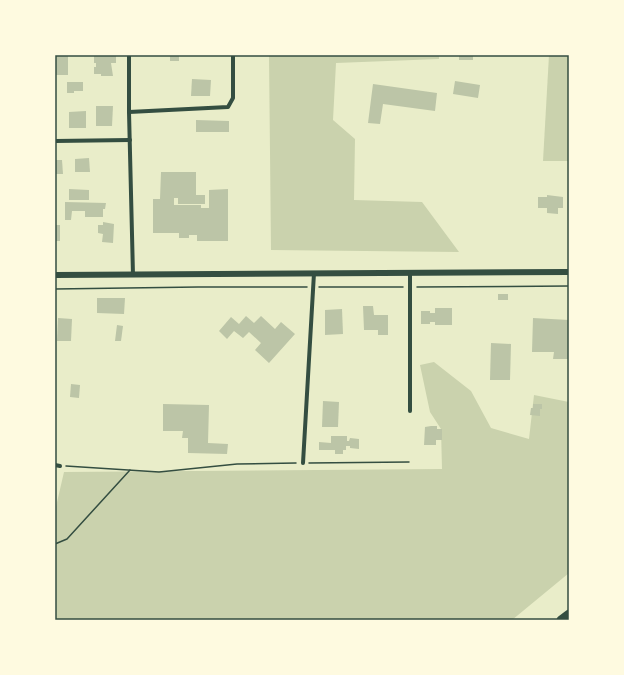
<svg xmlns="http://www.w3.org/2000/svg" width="624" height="675" font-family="'Sofia Sans Condensed',sans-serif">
  <rect width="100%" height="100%" fill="#e9edc9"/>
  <!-- green -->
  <g fill="#cad2ad">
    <path d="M269,55H439V59L336,63L333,120L355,139L354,200L422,202L459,252L271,250Z"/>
    <path d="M549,55H569V161H543Z"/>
    <path d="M434,362L471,391L491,428L529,439L534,395L569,402V573L512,620H55V511L64,472L442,469L441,429L430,412L420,365Z"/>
  </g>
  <!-- building -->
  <g fill="#bcc5a7">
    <path d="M94,55H116V63H111L113,76H101V74H94V67H96V63H94Z"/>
    <rect x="170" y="55" width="9" height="6"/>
    <rect x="459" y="55" width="14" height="5"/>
    <rect x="55" y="56" width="13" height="19"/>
    <path d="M192,79L211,80L210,96H191Z"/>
    <path d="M455,81L480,85L478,98L453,94Z"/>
    <path d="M67,82H83V91H74V93H67Z"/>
    <path d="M373,84L437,93L435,111L383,104L380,124L368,123Z"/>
    <path d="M96,106H113L112,126H96Z"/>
    <path d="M86,111V128H69V112Z"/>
    <path d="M196,120L229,121V132H196Z"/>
    <path d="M89,158L90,172H75V159Z"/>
    <path d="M55,160H62L63,174H55Z"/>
    <path d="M161,172H196V195H205V204H178V198H174V205H201V208H209V190L228,189V241H197V235H189V238H179V233H153V199H160Z"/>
    <path d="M69,189L89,190V200H69Z"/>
    <path d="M547,195L563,197V208H558V214L547,213V208H538V197H547Z"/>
    <path d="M65,202L106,203L105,209H103V217H85V211H72L71,220H65Z"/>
    <path d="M103,222L114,224L113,243L102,242L103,234L98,233V225H103Z"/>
    <rect x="55" y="225" width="5" height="16"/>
    <rect x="498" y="294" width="10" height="6"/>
    <path d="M97,298H125L124,314L97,313Z"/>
    <path d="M363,306H373L374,315H388V335H378V330H364Z"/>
    <path d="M435,308H452V325H435V322H430V324H421V311H430V313H435Z"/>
    <path d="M342,309L343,334L325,335V310Z"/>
    <path d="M246,316L254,323L261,316L275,329L281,322L295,334L269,363L255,350L261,343L249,332L243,338L234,331L227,339L219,331L231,317L239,324Z"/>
    <path d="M58,318L72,319L71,341H57Z"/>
    <path d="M533,318L569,320V359H553L554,352H532Z"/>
    <path d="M117,325L123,326L121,341H115Z"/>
    <path d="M491,343L511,344L510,380H490Z"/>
    <path d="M71,384L80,385L79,398L70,397Z"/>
    <path d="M323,401L339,402L338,427H322Z"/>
    <path d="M163,404L209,405L208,443L228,444L227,454L188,453V438H182L183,431H163Z"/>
    <path d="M533,404H542V409H540V416L530,415L531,408H533Z"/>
    <path d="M431,426H437V429H442V440H436V445H424L425,427Z"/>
    <path d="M331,436H347V441H349L350,438L359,439V449L350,448V446H346V450H343V454H335V450H319V442L331,443Z"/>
  </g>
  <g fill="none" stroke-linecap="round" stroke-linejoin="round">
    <!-- path -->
    <g stroke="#344e41" stroke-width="1.5">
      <path d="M319,287H403"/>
      <path d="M417,287L569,286"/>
      <path d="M55,289L198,287H307"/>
      <path d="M309,463L409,462"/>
      <path d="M66,466L159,472L237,464L296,463"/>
      <path d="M55,544L67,539L130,470"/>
    </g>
    <!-- minor -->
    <g stroke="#344e41" stroke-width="4">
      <path d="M129,55V112L133,275"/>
      <path d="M129,112L228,107L233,98V55"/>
      <path d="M55,141L130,140"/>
      <path d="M410,411V273"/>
      <path d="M303,463L314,273"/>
      <path d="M55,465L60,466"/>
    </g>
    <!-- tertiary -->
    <path stroke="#344e41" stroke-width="6" d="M55,275L569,272"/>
    <!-- motorway -->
    <path stroke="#344e41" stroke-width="9" d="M561,620L569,614"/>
  </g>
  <!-- border -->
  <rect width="624" height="675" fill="none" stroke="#fefae0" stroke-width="112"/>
  <rect x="56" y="56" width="512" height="563" fill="none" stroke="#344e41" stroke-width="1.5"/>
</svg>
